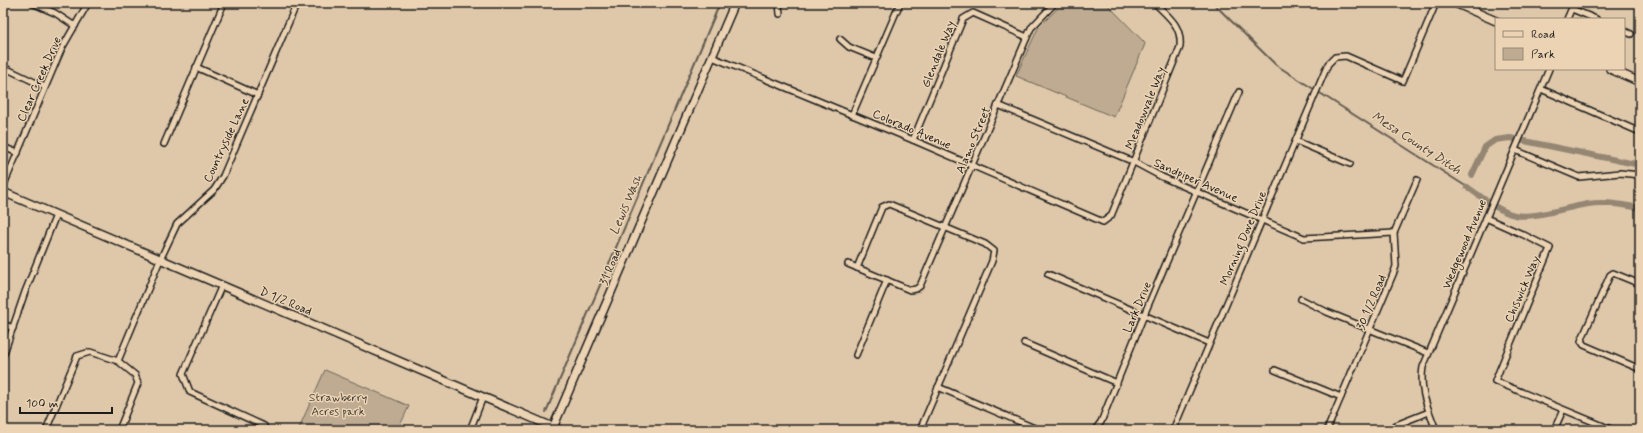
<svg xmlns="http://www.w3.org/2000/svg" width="1643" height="433" font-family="Mynerve,sans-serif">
  <rect width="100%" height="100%" fill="#dfc8aa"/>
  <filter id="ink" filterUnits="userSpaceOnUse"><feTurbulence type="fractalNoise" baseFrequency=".025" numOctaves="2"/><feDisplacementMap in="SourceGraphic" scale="8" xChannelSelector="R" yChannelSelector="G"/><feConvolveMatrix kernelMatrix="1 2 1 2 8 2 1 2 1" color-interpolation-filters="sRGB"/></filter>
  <g filter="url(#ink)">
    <!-- green -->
    <g fill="#beab92" stroke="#6d6457">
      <path d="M1063,3H1106L1144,42L1145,44L1114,117L1016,76L1038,28Z"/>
      <path d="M325,370L409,406L398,430H298Z"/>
    </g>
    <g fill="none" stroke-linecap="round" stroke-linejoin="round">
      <!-- stream -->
      <g stroke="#645c50" stroke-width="2">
        <path d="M1213,3L1276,65L1467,187"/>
        <path d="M546,412L720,3"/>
      </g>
      <!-- canal -->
      <g stroke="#948673" stroke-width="6">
        <path d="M1472,175L1485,147L1495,140L1510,138L1640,165"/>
        <path d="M1467,187C1482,197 1498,211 1515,215C1534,219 1568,207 1588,204C1605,201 1623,205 1640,208"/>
      </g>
      <defs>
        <g id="street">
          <path d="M32,3L55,13L75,26"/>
          <path d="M779,3L780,14"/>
          <path d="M1572,9L1596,19"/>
          <path d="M1567,19L1574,3"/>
          <path d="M1624,31L1631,34"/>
          <path d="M840,39L849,47L876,58"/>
          <path d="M712,57L913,140L1103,222L1111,216L1180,47C1182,25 1169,18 1155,3"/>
          <path d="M3,67L45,87"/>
          <path d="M196,67L258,95"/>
          <path d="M1541,89L1640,132"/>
          <path d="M998,105L1134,162L1162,177L1304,238L1394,233"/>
          <path d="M852,115L900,3"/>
          <path d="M913,140L963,19L973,13L1027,37"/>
          <path d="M1296,141L1350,164"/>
          <path d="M164,144L224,3"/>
          <path d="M3,147L18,153"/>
          <path d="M1515,150L1579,177L1620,173L1640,175"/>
          <path d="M3,187L62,48L88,3"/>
          <path d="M1486,218L1522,234L1550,248L1495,381L1613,430"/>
          <path d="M848,264L910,290L916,289L920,286L1031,28L1055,3"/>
          <path d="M857,268L882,207L889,204L985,244L994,251L992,261L920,430"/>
          <path d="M1048,274L1209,343"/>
          <path d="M1640,284L1613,273L1610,275L1581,341L1584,345L1640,369"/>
          <path d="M222,285L183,374L190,392L264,426L262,430"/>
          <path d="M1301,299L1327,312L1428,353"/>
          <path d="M3,324L13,328"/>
          <path d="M1024,343L1117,383"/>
          <path d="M856,355L887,280"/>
          <path d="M3,356L25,292L56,215"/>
          <path d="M118,361L160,260L177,224L214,190L223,176L297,3"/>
          <path d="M1275,370L1341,397"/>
          <path d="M938,387L1039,430"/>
          <path d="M1396,425L1429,412"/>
          <path d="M46,430L77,356L90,352L118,361L135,375L138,383L119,430"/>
          <path d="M470,430L483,397"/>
          <path d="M1095,430L1101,422L1144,315L1239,92"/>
          <path d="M1173,430L1328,64L1335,57L1346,56L1403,81L1436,3"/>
          <path d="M1327,430L1394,272L1396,266L1394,233L1417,180"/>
          <path d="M1436,430C1428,408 1419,391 1423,367L1549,69"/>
          <path d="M1554,430L1563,410"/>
        </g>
        <g id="secondary">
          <path d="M1455,3L1496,21"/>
          <path d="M1610,69L1640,82"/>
          <path d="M3,192L560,430"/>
          <path d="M552,430L735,3"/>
        </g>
      </defs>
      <!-- street casing -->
      <use href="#street" stroke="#1c1c1c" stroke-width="8"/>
      <!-- secondary casing -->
      <use href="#secondary" stroke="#1c1c1c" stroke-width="10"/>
      <!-- street -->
      <use href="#street" stroke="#ebd3b3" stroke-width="5"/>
      <!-- secondary -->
      <use href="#secondary" stroke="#ebd3b3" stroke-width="7"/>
    </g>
  </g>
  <g text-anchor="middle" stroke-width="3" stroke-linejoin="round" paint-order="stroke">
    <!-- street labels -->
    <g font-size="12" fill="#1c1c1c" stroke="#ebd3b3">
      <text transform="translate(938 54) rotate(-68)" y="4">Glendale Way</text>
      <text transform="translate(39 79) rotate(-66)" y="4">Clear Creek Drive</text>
      <text transform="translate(1145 108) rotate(-68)" y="4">Meadowvale Way</text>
      <text transform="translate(912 129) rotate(23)" y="4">Colorado Avenue</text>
      <text transform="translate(226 140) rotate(-65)" y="4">Countryside Lane</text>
      <text transform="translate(973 140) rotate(-67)" y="4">Alamo Street</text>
      <text transform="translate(1196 180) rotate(24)" y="4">Sandpiper Avenue</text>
      <text transform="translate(1243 238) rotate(-67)" y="4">Morning Dove Drive</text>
      <text transform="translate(1464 244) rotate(-67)" y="4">Wedgewood Avenue</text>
      <text transform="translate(610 267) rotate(-67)" y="4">31 Road</text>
      <text transform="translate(1522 289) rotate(-67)" y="4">Chiswick Way</text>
      <text transform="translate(286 301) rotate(23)" y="4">D 1/2 Road</text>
      <text transform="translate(1371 302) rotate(-67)" y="4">30 1/2 Road</text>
      <text transform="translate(1137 307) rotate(-67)" y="4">Lark Drive</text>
    </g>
    <!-- park labels -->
    <g font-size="12" fill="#44403a" stroke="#ebd3b3">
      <text x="338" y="401">Strawberry<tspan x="338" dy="14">Acres park</tspan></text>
    </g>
    <!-- water labels -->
    <g font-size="13" font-style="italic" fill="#46413a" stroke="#ebd3b3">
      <text transform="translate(1417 142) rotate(33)" y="5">Mesa County Ditch</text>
      <text transform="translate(625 204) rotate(-67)" y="5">Lewis Wash</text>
    </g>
  </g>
  <!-- margin -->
  <rect width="1643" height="433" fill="none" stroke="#ebd3b3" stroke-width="16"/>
  <rect x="8" y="8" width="1627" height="417" fill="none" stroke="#1c1c1c" stroke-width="1.5" filter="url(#ink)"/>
  <!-- legend -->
  <rect x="1495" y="18" width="130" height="52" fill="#ebd3b3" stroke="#988a77"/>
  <rect x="1503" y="31" width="20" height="6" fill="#ebd3b3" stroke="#988a77"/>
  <text x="1531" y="38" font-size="12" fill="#1c1c1c">Road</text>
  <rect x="1503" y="48" width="20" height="12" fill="#beab92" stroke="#988a77"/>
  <text x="1531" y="58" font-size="12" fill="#1c1c1c">Park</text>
  <!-- scale -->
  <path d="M20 407v6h92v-6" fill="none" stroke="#1c1c1c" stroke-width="2"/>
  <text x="26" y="407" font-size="12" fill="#1c1c1c" stroke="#ebd3b3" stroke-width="3" paint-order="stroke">100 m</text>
</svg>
